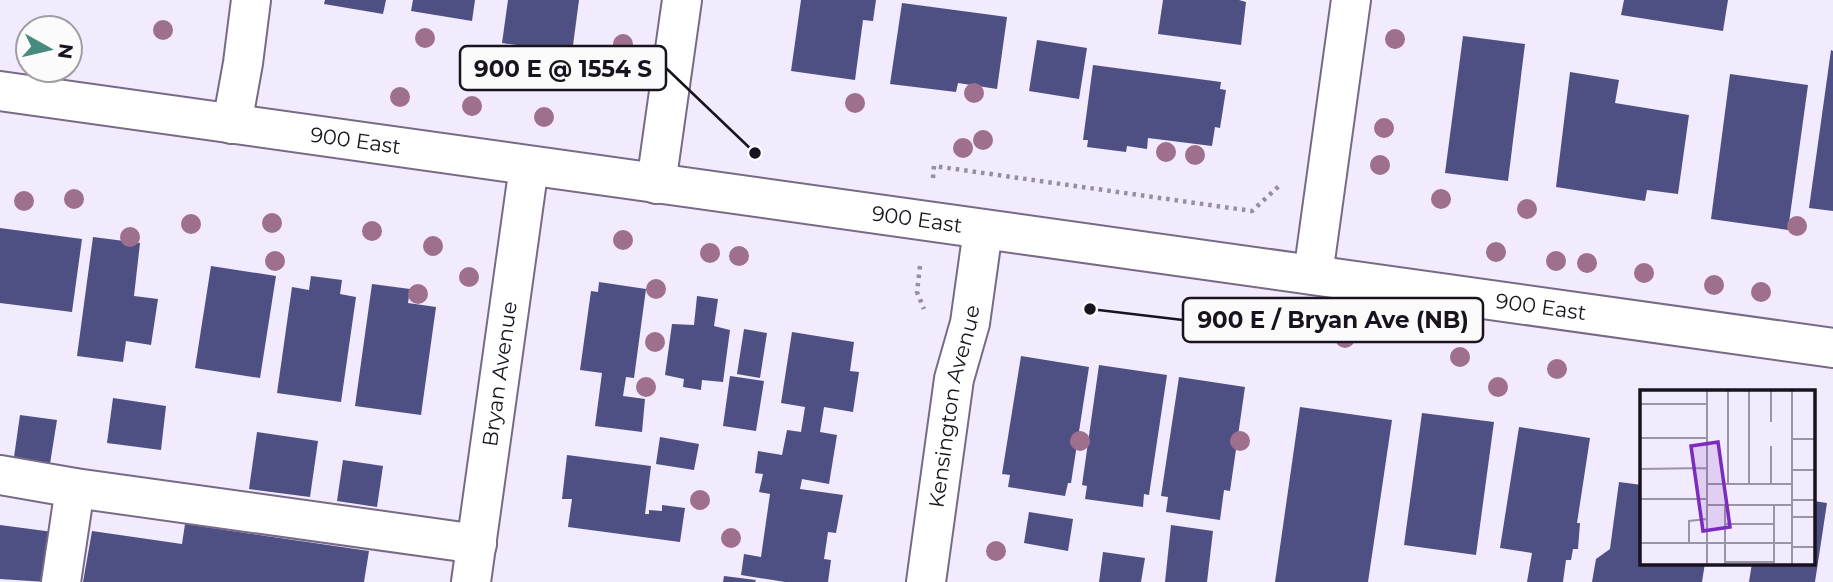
<svg xmlns="http://www.w3.org/2000/svg" width="1833" height="582" font-family="Montserrat,sans-serif">
  <rect width="100%" height="100%" fill="#f2eafd"/>
  <!-- building -->
  <g fill="#4e5084">
    <path d="M325,0H386L383,14L324,4Z"/>
    <path d="M413,0H475L472,21L411,11Z"/>
    <path d="M508,0H579L572,53L502,43Z"/>
    <path d="M801,0H876L873,21L863,20L855,80L791,71Z"/>
    <path d="M1163,0H1239L1246,2L1241,45L1158,34Z"/>
    <path d="M1624,0H1728L1723,31L1621,15Z"/>
    <path d="M902,3L1007,17L997,89L958,83L956,92L890,84Z"/>
    <path d="M1463,36L1525,44L1508,181L1445,173Z"/>
    <path d="M1037,40L1087,48L1079,99L1029,91Z"/>
    <path d="M1831,50L1833,51V211L1809,208Z"/>
    <path d="M1093,65L1221,82L1220,89L1226,90L1220,128L1215,127L1212,146L1148,138L1147,149L1127,146L1126,152L1087,147L1088,140H1083Z"/>
    <path d="M1570,72L1619,80L1615,103L1689,115L1678,194L1647,190L1645,201L1556,187Z"/>
    <path d="M1730,74L1808,85L1788,230L1711,219Z"/>
    <path d="M0,228L82,239L72,312L0,303Z"/>
    <path d="M93,237L140,243L134,296L158,299L151,345L126,341L123,362L77,356Z"/>
    <path d="M211,266L276,276L260,378L195,368Z"/>
    <path d="M311,276L342,280L340,294L356,297L341,402L277,393L292,287L309,290Z"/>
    <path d="M599,282L646,289L634,378L626,377L623,396L645,399L642,432L595,426L602,373L580,370L591,291L598,292Z"/>
    <path d="M372,284L410,289L408,303L436,307L421,415L355,406Z"/>
    <path d="M697,296L718,299L714,326L730,330L723,382L702,380L701,390L683,387L684,379L665,375L672,324L694,325Z"/>
    <path d="M744,329L767,333L760,378L737,374Z"/>
    <path d="M792,332L854,342L850,371L859,372L853,412L824,407L820,432L837,435L829,484L802,479L800,489L843,495L836,533L828,532L824,559L831,560L828,582H785L741,575L744,554L761,557L770,494L759,492L763,474L755,473L758,451L782,455L787,430L801,432L805,407L781,403Z"/>
    <path d="M1021,356L1089,367L1071,483H1068L1065,496L1008,487L1010,475L1002,474Z"/>
    <path d="M1099,365L1167,375L1149,495L1144,494L1143,507L1085,499L1087,486L1082,485Z"/>
    <path d="M730,376L764,381L756,431L723,426Z"/>
    <path d="M1179,377L1245,387L1230,491L1224,490L1220,520L1166,512L1168,497L1161,496Z"/>
    <path d="M113,398L166,406L161,450L107,443Z"/>
    <path d="M1300,407L1392,420L1368,582H1275Z"/>
    <path d="M1422,413L1494,422L1476,555L1404,545Z"/>
    <path d="M20,415L57,420L49,470L13,464Z"/>
    <path d="M1519,427L1590,438L1577,523H1580L1578,549H1573L1571,560H1566L1563,582H1527L1532,553L1500,548Z"/>
    <path d="M257,432L318,441L310,497L249,489Z"/>
    <path d="M660,437L699,444L694,470L656,464Z"/>
    <path d="M567,455L651,466L645,514H649V510L662,511V505L685,508L680,542L568,527L572,499H562Z"/>
    <path d="M343,460L383,466L377,507L337,501Z"/>
    <path d="M1619,482L1642,485V563H1705L1702,582H1592L1596,559L1610,549Z"/>
    <path d="M1814,501L1827,503L1815,582H1749L1752,563H1814Z"/>
    <path d="M1029,512L1073,519L1068,551L1024,543Z"/>
    <path d="M185,524L369,551L364,582H83L92,531L182,544Z"/>
    <path d="M0,525L53,532L46,582L0,579Z"/>
    <path d="M1171,525L1213,531L1207,582H1165Z"/>
    <path d="M1103,552L1145,558L1141,582H1099Z"/>
    <path d="M724,576L756,580L755,582H723Z"/>
  </g>
  <g fill="none" stroke-linecap="round" stroke-linejoin="round">
    <defs>
      <g id="minor">
        <path id="s1" d="M0,91L1833,348"/>
        <path d="M232,124L243,63L251,0"/>
        <path d="M656,184L682,0"/>
        <path d="M1313,275L1351,0"/>
        <path d="M0,475L75,488L477,544"/>
        <path d="M61,582L75,488"/>
        <path id="s2" d="M471,582L529,166"/>
        <path id="s3" d="M926,582L954,379L970,323L983,230"/>
      </g>
    </defs>
    <!-- minor casing -->
    <use href="#minor" stroke="#776a86" stroke-width="42"/>
    <!-- path -->
    <g stroke="#958f9e" stroke-width="4.5" stroke-dasharray="3.5 5" stroke-linecap="butt">
      <path d="M933,178L934,166L1252,211L1279,186"/>
      <path d="M920,266L917,292L924,309"/>
    </g>
    <!-- minor -->
    <use href="#minor" stroke="#fff" stroke-width="38"/>
  </g>
  <!-- trees -->
  <g fill="#9e708e">
    <circle cx="163" cy="30" r="10"/>
    <circle cx="425" cy="38" r="10"/>
    <circle cx="1395" cy="39" r="10"/>
    <circle cx="623" cy="44" r="10"/>
    <circle cx="496" cy="55" r="10"/>
    <circle cx="974" cy="93" r="10"/>
    <circle cx="400" cy="97" r="10"/>
    <circle cx="855" cy="103" r="10"/>
    <circle cx="472" cy="106" r="10"/>
    <circle cx="544" cy="117" r="10"/>
    <circle cx="1384" cy="128" r="10"/>
    <circle cx="983" cy="140" r="10"/>
    <circle cx="963" cy="148" r="10"/>
    <circle cx="1166" cy="152" r="10"/>
    <circle cx="1195" cy="155" r="10"/>
    <circle cx="1380" cy="165" r="10"/>
    <circle cx="74" cy="199" r="10"/>
    <circle cx="1441" cy="199" r="10"/>
    <circle cx="24" cy="201" r="10"/>
    <circle cx="1527" cy="209" r="10"/>
    <circle cx="272" cy="223" r="10"/>
    <circle cx="191" cy="224" r="10"/>
    <circle cx="1797" cy="226" r="10"/>
    <circle cx="372" cy="231" r="10"/>
    <circle cx="130" cy="237" r="10"/>
    <circle cx="623" cy="240" r="10"/>
    <circle cx="433" cy="246" r="10"/>
    <circle cx="1496" cy="252" r="10"/>
    <circle cx="710" cy="253" r="10"/>
    <circle cx="739" cy="256" r="10"/>
    <circle cx="275" cy="261" r="10"/>
    <circle cx="1556" cy="261" r="10"/>
    <circle cx="1587" cy="263" r="10"/>
    <circle cx="1644" cy="273" r="10"/>
    <circle cx="469" cy="277" r="10"/>
    <circle cx="1714" cy="285" r="10"/>
    <circle cx="656" cy="289" r="10"/>
    <circle cx="1761" cy="292" r="10"/>
    <circle cx="418" cy="294" r="10"/>
    <circle cx="1345" cy="338" r="10"/>
    <circle cx="655" cy="342" r="10"/>
    <circle cx="1460" cy="357" r="10"/>
    <circle cx="1557" cy="369" r="10"/>
    <circle cx="646" cy="387" r="10"/>
    <circle cx="1498" cy="387" r="10"/>
    <circle cx="1080" cy="441" r="10"/>
    <circle cx="1240" cy="441" r="10"/>
    <circle cx="700" cy="500" r="10"/>
    <circle cx="731" cy="538" r="10"/>
    <circle cx="996" cy="551" r="10"/>
  </g>
  <g text-anchor="middle" stroke-width="7" stroke-linejoin="round" paint-order="stroke">
    <!-- street labels -->
    <g font-size="21" fill="#18131e" stroke="#fbfbfb">
      <text dy="7" stroke="none"><textPath href="#s1" startOffset="359">900 East</textPath></text>
      <text dy="7" stroke="none"><textPath href="#s1" startOffset="926">900 East</textPath></text>
      <text dy="7" stroke="none"><textPath href="#s1" startOffset="1556">900 East</textPath></text>
      <text dy="7" stroke="none"><textPath href="#s2" startOffset="210">Bryan Avenue</textPath></text>
      <text dy="7" stroke="none"><textPath href="#s3" startOffset="178">Kensington Avenue</textPath></text>
    </g>
  </g>
  <!-- overview -->
  <g transform="translate(1640 390)">
    <rect width="175" height="175" fill="#f2eafd"/>
    <path fill="none" stroke="#9b94a4" stroke-width="2" d="M67,0V175M88,0V94M152,0V175M0,14H67M131,32V0M0,48H67M152,49H175M0,79L67,78M152,80H175M67,94H152M109,94V0M131,94V56M0,109H67M152,110H175M67,115H152M134,115V175M152,127H175M85,134H134M49,152V131L67,129M0,153H152M153,157H175M85,172H134M85,175V115"/>
    <path fill="#7b2cbf" fill-opacity="0.15" stroke="#7b2cbf" stroke-width="3.5" d="M78,52L90,137L63,141L51,56Z"/>
    <rect width="175" height="175" fill="none" stroke="#18131e" stroke-width="3.5"/>
  </g>
  <!-- callouts -->
  <path fill="none" stroke="#18131e" stroke-width="2.5" d="M755 153L666 68M1090 309L1183 320"/>
  <g fill="#18131e" stroke="#fbfbfb" stroke-width="2.5">
    <circle cx="755" cy="153" r="7"/>
    <circle cx="1090" cy="309" r="7"/>
  </g>
  <g fill="#fbfbfb" stroke="#18131e" stroke-width="2.5">
    <rect x="460" y="46" width="206" height="44" rx="7"/>
    <rect x="1183" y="298" width="300" height="44" rx="7"/>
  </g>
  <g font-size="23" text-anchor="middle" font-weight="bold" fill="#18131e">
    <text x="563" y="77">900 E @ 1554 S</text>
    <text x="1333" y="328">900 E / Bryan Ave (NB)</text>
  </g>
  <!-- north arrow -->
  <g transform="translate(49 49) rotate(98)"><circle r="33" fill="#fbfbfb" stroke="#a09ea3" stroke-width="2"/>
  <path d="M0-5L12 26L0 18L-12 26Z" fill="#488b7e"/>
  <text y="-10" font-size="19" font-weight="bold" text-anchor="middle" fill="#18131e">N</text>
  </g>
</svg>
